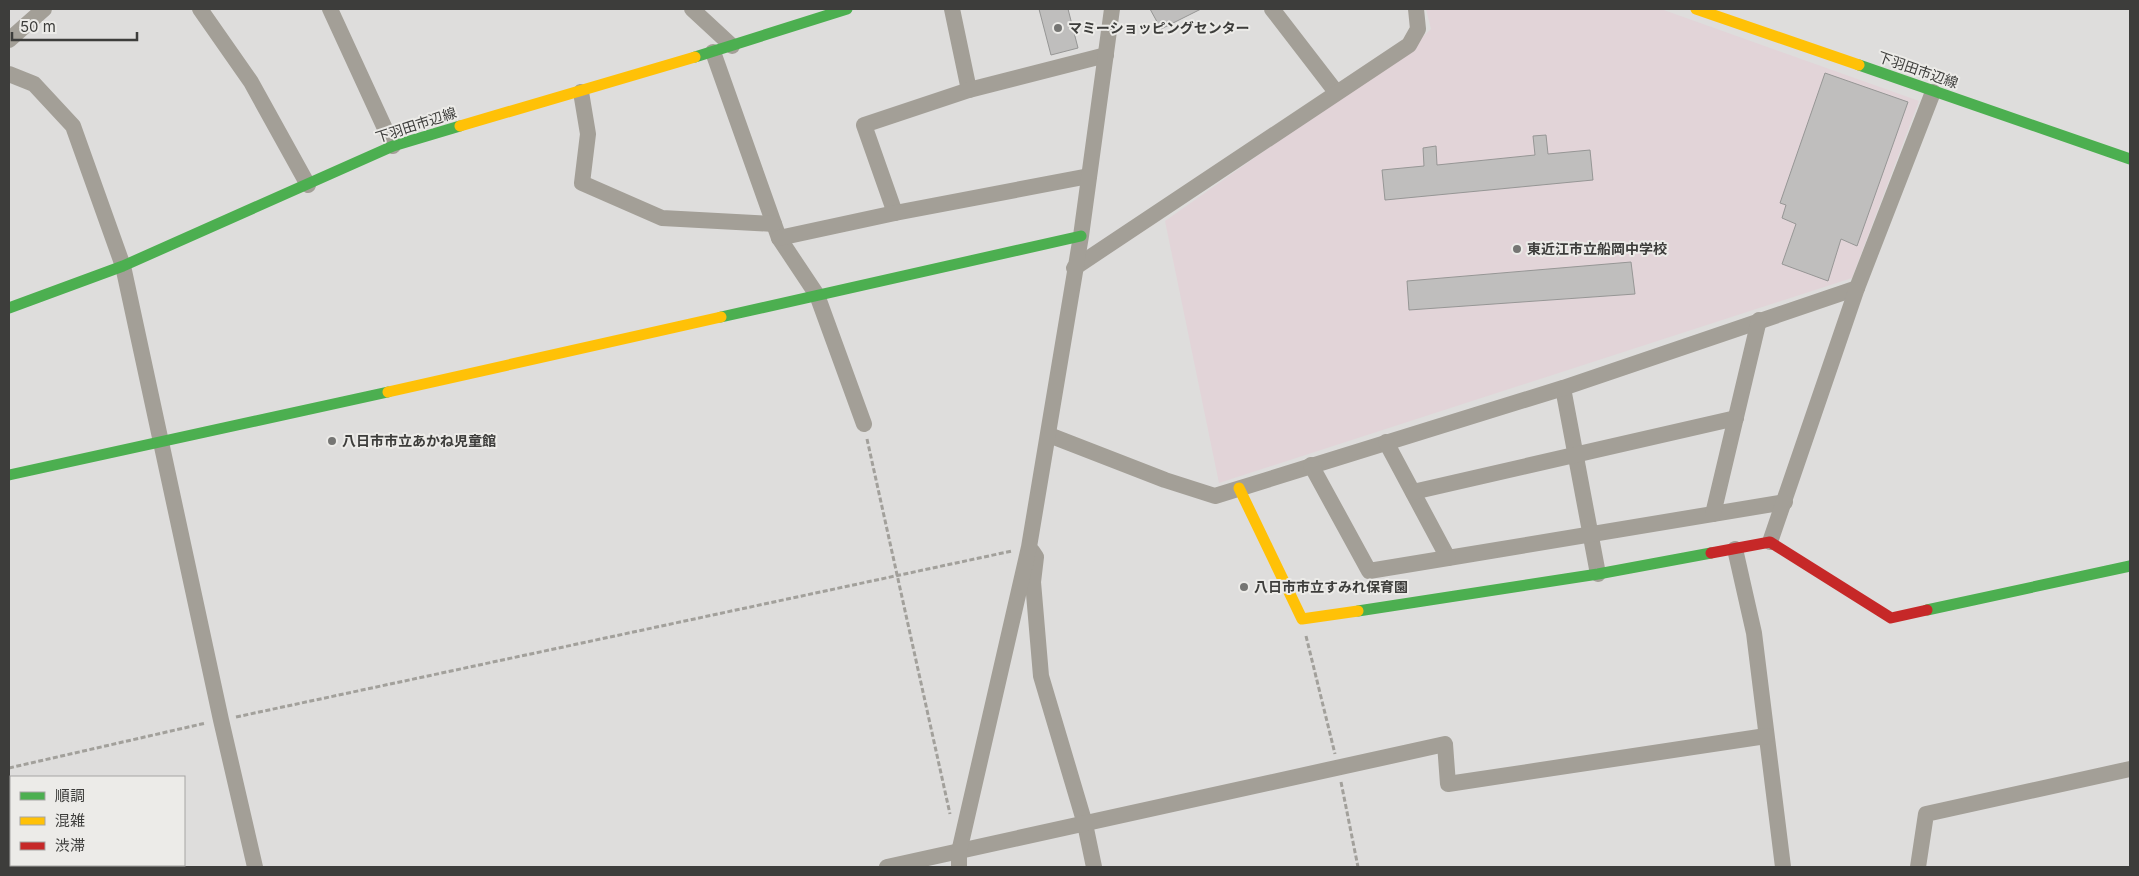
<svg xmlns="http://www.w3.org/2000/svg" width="2139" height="876" font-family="Inter,'Noto Sans JP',sans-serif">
  <rect width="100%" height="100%" fill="#dedddc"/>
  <!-- education -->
  <path fill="#e2d4d8" d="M1426,9H1661L1919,101L1852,278L1219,483L1165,221L1412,47L1431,29Z"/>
  <!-- building -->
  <g fill="#bfbebd" stroke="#969695">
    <path d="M1039,9H1068L1078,48L1051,55Z"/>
    <path d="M1150,9H1201L1161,29Z"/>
    <path d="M1825,73L1908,102L1857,246L1841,239L1828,281L1782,264L1796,224L1782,218L1786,205L1780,203Z"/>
    <path d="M1546,135L1548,154L1590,150L1593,180L1385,200L1382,170L1424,166L1423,148L1436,146L1437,165L1535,155L1533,136Z"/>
    <path d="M1631,262L1635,294L1409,310L1407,281Z"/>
  </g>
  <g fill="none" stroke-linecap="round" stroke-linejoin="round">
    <!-- path -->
    <g stroke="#a2a09b" stroke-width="3" stroke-dasharray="5 2.5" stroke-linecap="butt">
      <path d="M867,439L950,814"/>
      <path d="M1306,636L1335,754"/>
      <path d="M236,717L1012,551"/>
      <path d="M9,768L206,723"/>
      <path d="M1341,782L1358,867"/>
    </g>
    <!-- street -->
    <g stroke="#a39f97" stroke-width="16">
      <path d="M200,9L251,82L308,185"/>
      <path d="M330,9L393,146"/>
      <path d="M692,9L732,46"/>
      <path d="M952,9L969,90"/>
      <path d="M1272,9L1336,92"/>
      <path d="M9,40L44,9"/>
      <path d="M713,52L779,238L817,295L864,424"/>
      <path d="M9,74L34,84L73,126L123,266L221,720L255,867"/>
      <path d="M581,92L588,134L582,183L662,218L774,224"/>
      <path d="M895,213L864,125L969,90L1106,55"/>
      <path d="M779,238L895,213L1089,176"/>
      <path d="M1074,268L1409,45L1418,29L1416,9"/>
      <path d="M1563,388L1598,574"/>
      <path d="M1049,435L1165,480L1215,496L1563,388L1857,288"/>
      <path d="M1386,442L1448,558L1785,502"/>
      <path d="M1311,465L1369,571L1448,558"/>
      <path d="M1413,492L1736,418"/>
      <path d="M1713,514L1759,320"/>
      <path d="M1770,542L1857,288L1933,92"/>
      <path d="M1735,549L1754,633L1783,867"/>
      <path d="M1032,551L1036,557L1033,582L1041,676L1085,824L1094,867"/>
      <path d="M887,867L1445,744L1448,784L1766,736"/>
      <path d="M959,867V852L1029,547L1081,236L1112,9"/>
      <path d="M1918,867L1926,814L2130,769"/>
    </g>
    <!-- fast -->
    <g stroke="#4caf50" stroke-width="11">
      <path d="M695,57L847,9"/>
      <path d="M1859,65L2130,159"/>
      <path d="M9,308L123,266L393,146L460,126"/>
      <path d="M721,317L1081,236"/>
      <path d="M9,475L388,392"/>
      <path d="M1927,610L2130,566"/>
      <path d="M1358,611L1598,574L1711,553"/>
    </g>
    <!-- slow -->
    <g stroke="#ffc107" stroke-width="11">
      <path d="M1696,9L1859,65"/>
      <path d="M460,126L695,57"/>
      <path d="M388,392L721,317"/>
      <path d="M1239,488L1302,619L1358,611"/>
    </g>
    <!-- jam -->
    <path stroke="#c62828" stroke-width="11" d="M1711,553L1770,542L1891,618L1927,610"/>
  </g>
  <!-- markers -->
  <g fill="#757573" stroke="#ecebe8" stroke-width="2">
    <circle cx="1058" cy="28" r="5"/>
    <circle cx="1517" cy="249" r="5"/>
    <circle cx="332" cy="441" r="5"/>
    <circle cx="1244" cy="587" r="5"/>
  </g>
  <g text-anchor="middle" stroke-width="4" stroke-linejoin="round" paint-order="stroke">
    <!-- poi labels -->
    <g font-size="14" font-weight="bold" fill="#3d3d3b" stroke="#ecebe8" text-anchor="start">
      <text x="1068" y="33">マミーショッピングセンター</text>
      <text x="1527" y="254">東近江市立船岡中学校</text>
      <text x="342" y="446">八日市市立あかね児童館</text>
      <text x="1254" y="592">八日市市立すみれ保育園</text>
    </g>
    <!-- street labels -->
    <g font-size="14" fill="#3d3d3b" stroke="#ecebe8">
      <text transform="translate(1918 70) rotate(19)" y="5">下羽田市辺線</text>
      <text transform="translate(416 125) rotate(-18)" y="5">下羽田市辺線</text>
    </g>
  </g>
  <!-- border -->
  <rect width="2139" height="876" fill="none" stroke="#3d3d3b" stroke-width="20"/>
  <!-- legend -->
  <rect x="10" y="776" width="175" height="90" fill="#ecebe8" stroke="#a6a5a3"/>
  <rect x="20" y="792" width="25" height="8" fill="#4caf50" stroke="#a6a5a3"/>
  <text x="55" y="801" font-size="15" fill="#3d3d3b">順調</text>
  <rect x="20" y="817" width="25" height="8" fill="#ffc107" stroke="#a6a5a3"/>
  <text x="55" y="826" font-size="15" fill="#3d3d3b">混雑</text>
  <rect x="20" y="842" width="25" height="8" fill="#c62828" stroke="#a6a5a3"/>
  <text x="55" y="851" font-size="15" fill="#3d3d3b">渋滞</text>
  <!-- scale -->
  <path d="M12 32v8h125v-8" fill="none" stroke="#3d3d3b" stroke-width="2.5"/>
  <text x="20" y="32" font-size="15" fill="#3d3d3b" stroke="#ecebe8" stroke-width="4" paint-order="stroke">50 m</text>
</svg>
